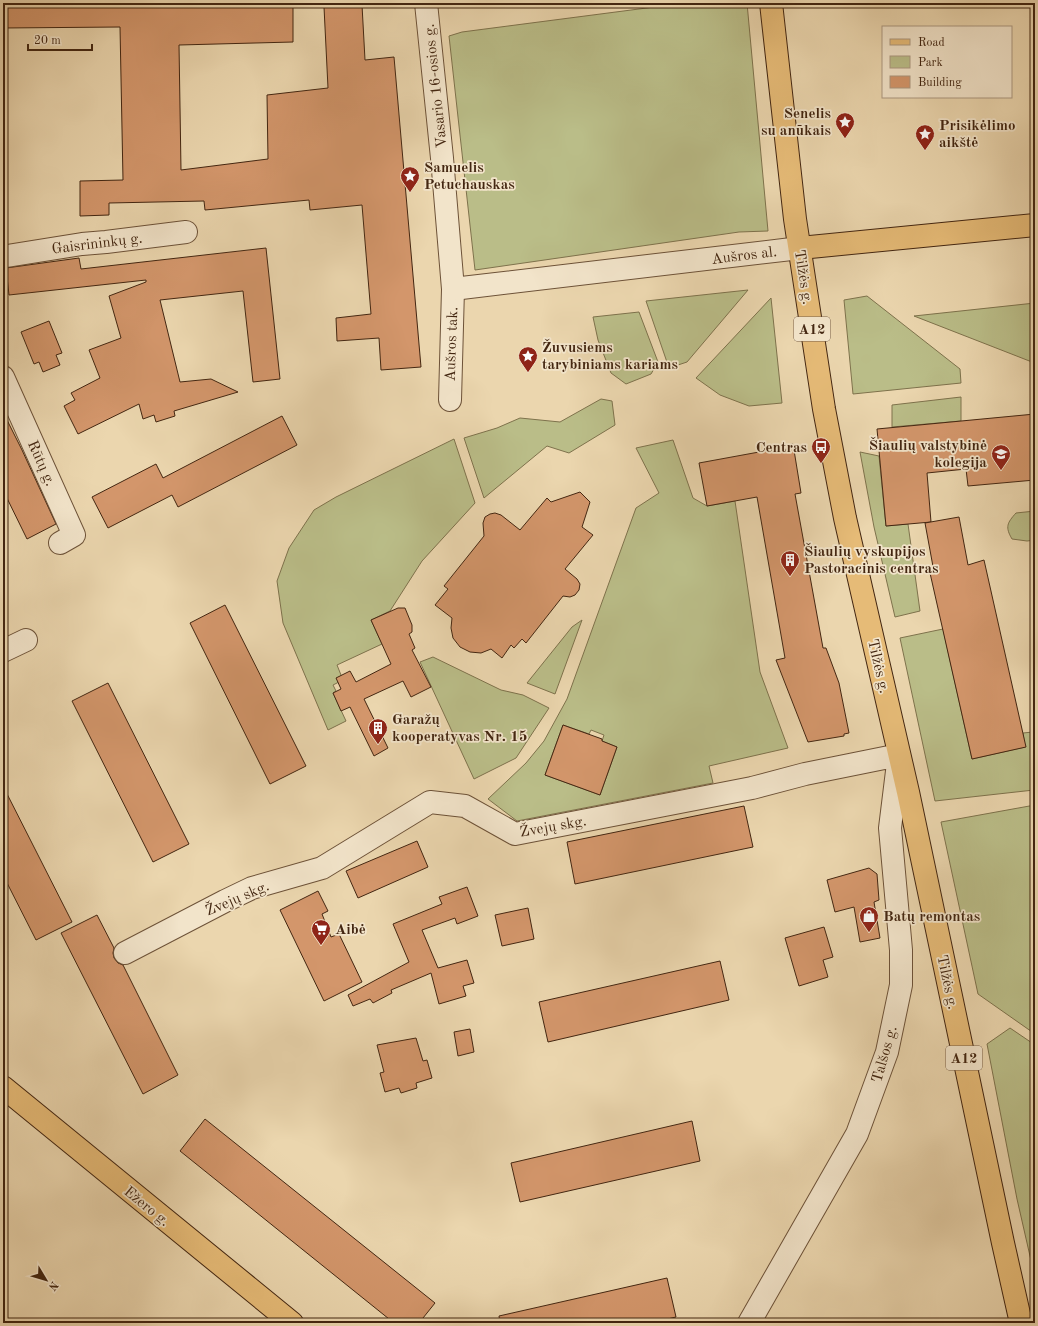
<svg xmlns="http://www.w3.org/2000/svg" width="1038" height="1326" font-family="'Old Standard TT',serif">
  <rect width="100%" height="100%" fill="#ebd6ae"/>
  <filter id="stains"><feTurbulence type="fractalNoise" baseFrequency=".005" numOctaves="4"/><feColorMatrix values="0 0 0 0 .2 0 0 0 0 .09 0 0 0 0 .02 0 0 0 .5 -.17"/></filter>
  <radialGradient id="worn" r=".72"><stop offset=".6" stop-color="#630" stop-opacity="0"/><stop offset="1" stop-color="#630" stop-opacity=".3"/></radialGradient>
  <!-- green -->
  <g fill="#babd88" stroke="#7e724c" fill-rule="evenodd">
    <path d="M685,3H747L768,231L739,232L475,270L449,36L462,32Z"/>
    <path d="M748,290L687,362L669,368L646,301Z"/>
    <path d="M867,296L960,369L961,383L853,394L844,300Z"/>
    <path d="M771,298L782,403L749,406L720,395L696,378Z"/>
    <path d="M1035,303V358L1032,362L914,316Z"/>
    <path d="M639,312L658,362L651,374L626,384L611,373L598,340L593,317Z"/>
    <path d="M961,397V421L892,427V405Z"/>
    <path d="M601,399L612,401L615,425L569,453L547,446L484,498L464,438L497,428L520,418L560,422Z"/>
    <path d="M454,439L475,503L422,561L390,611L371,620L382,644L337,665L343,680L333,685L336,691L333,693L346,721L328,730L283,623L277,581L289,548L314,510L336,497Z"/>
    <path d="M673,440L693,498L707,506L735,501L760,672L788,748L709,766L713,783L517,821L488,799L526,763L544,741L567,699L636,508L659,493L636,448ZM563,725L589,734L591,730L604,735L602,741L617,747L600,795L545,775Z"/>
    <path d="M860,452L879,456L886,526L908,524L920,611L895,617L874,527Z"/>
    <path d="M1035,511V540L1027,541L1012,539C1005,527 1007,523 1016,513Z"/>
    <path d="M582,620L555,694L527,683L572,627Z"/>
    <path d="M943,629L972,759L1025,747L1023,733L1033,732L1035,743V788L1034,790L935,801L900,638Z"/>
    <path d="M433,657L501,690L523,695L549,708L516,758L474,779L420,662Z"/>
    <path d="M1035,805V1034L978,994L941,822Z"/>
    <path d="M1010,1028L1035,1045V1278L1017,1199L987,1044Z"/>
  </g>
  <!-- building -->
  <g fill="#d3966b" stroke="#432611">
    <path d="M3,3H293V42L179,45L181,170L268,159L267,95L328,88L324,7L362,5L365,60L394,57L421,367L381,370L379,338L337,341L336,318L371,314L362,205L310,210L309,200L205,210L204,201L109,203V215L80,216V181L123,180L120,27L3,28Z"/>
    <path d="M266,248L280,379L253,382L243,291L160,300L180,382L211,379L238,392L174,411L175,416L156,422L154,415L143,419L139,404L78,434L64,406L75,400L71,393L100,378L89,350L121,338L109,296L146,282V280L9,295L6,268L79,258L81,269Z"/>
    <path d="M49,321L62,353L56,355L60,365L43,372L39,362L34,364L21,332Z"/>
    <path d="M3,412L22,450L56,524L27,539L3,490Z"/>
    <path d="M1035,414V480L968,486L966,469L927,473L931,522L886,526L877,429Z"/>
    <path d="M282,416L297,445L178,507L172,495L108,528L92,497L156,464L163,478Z"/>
    <path d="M793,444L801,493L795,494L823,648H826L839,683L849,733L844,734V736L808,742L776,660L785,658L757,497L707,506L699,463L770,450L769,448Z"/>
    <path d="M580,492L590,502L582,527L593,535L565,569L577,579L580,584L579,590L575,595L570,597L563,596L526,643L522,639L514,648L511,645L502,658L491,649L481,653L470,652L460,647L453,638L451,628L452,618L435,605L448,589L444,586L484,536L483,523L485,517L490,514L495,513L501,515L520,530L547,498L551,502Z"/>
    <path d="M959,517L968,565L984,560L1026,747L972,759L930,573L934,572L925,523Z"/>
    <path d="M225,605L306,766L270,784L190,623Z"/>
    <path d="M398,608H405L412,625V632L409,634L415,648L412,650L431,687L411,697L403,681L364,699L388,748L374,756L350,707L341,711L333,693L341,689L336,678L350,671L356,682L391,664L371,620Z"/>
    <path d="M108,683L189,844L153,862L72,701Z"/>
    <path d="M563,725L602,739V741L617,747L600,795L545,775Z"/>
    <path d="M3,786L72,922L36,940L3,875Z"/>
    <path d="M744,806L753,847L575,884L567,842Z"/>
    <path d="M417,841L428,867L358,898L346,871Z"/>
    <path d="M869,868L877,874L879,900L874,902L880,938L860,942L854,907L835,912L827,880Z"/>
    <path d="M467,887L478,916L457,924L455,918L422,930L438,968L467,960L474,983L463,986L466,996L439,1004L431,973L391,990L392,993L373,1003L370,999L353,1006L348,995L409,962L393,924L442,904L439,897Z"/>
    <path d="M318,891L328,911L322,914L331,937L339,934L362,982L324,1001L280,910Z"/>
    <path d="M528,908L534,939L502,946L495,915Z"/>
    <path d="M97,915L114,948L113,953L114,958L118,963L123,965L178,1075L143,1094L61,933Z"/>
    <path d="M824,927L833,957L823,960L828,977L799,986L785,938Z"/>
    <path d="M720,961L729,1000L548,1042L539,1002Z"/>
    <path d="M470,1029L474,1052L458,1056L454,1032Z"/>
    <path d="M416,1038L423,1061L427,1060L432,1078L416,1083L417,1088L401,1093L399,1088L385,1092L380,1073L384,1072L377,1045Z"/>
    <path d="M205,1119L435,1303L419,1323H394L180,1151Z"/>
    <path d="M692,1121L700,1161L520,1202L511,1163Z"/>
    <path d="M667,1278L676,1317L650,1323H500L499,1316Z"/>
  </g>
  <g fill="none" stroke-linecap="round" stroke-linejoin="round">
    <defs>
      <g id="minor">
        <path d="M426,3L442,158L453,289L450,400"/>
        <path d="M7,256L82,244L106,242L186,232"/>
        <path d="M453,289L800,248"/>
        <path d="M3,377L74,535L60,543"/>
        <path d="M3,651L26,640"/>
        <path d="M125,953L225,901L252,888L322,868L430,802L465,806L515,834L752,788L805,774L899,755L890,828L901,950V985L887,1052L857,1134L749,1323"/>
      </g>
      <g id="major">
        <path d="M800,248L1035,225"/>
        <path d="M3,1087L292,1323"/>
      </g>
      <path id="highway" d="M771,3L795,219L824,409L845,518L908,792L1003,1243L1021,1323"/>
    </defs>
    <!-- minor casing -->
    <use href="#minor" stroke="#6d5238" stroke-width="24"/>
    <!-- major casing -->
    <use href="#major" stroke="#432611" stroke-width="24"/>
    <!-- highway casing -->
    <use href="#highway" stroke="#432611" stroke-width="24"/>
    <!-- minor -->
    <use href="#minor" stroke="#f2e4ca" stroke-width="22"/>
    <!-- major -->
    <use href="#major" stroke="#e6bb77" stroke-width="22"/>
    <!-- highway -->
    <use href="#highway" stroke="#e6bb77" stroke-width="22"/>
  </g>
  <!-- icons -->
  <defs>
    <symbol id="sight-pin" viewBox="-11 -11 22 30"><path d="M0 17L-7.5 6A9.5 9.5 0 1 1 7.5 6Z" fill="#8f2418" stroke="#f2e4ca"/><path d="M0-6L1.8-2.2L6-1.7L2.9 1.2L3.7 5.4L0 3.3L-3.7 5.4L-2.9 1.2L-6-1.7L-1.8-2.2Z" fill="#fff"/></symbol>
    <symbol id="bus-pin" viewBox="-11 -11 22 30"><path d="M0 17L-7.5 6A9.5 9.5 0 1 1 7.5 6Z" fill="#8f2418" stroke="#f2e4ca"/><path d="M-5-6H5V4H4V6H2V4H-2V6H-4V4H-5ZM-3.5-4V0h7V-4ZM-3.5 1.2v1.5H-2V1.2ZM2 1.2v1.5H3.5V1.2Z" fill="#fff"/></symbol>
    <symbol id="university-pin" viewBox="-11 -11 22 30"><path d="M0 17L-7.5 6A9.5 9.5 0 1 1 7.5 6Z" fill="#8f2418" stroke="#f2e4ca"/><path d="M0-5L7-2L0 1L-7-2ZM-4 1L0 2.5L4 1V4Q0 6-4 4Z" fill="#fff"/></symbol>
    <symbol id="building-pin" viewBox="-11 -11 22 30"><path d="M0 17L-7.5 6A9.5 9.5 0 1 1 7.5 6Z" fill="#8f2418" stroke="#f2e4ca"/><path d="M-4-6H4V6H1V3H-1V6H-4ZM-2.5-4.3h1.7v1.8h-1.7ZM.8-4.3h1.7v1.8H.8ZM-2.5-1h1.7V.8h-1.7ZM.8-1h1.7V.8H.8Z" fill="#fff"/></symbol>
    <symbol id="shop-pin" viewBox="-11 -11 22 30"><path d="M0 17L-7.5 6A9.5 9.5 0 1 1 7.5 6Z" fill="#8f2418" stroke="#f2e4ca"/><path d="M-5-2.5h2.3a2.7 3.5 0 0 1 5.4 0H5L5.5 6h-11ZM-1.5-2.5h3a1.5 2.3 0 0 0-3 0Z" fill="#fff"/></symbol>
    <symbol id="supermarket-pin" viewBox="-11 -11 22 30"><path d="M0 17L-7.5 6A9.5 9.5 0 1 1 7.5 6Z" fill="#8f2418" stroke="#f2e4ca"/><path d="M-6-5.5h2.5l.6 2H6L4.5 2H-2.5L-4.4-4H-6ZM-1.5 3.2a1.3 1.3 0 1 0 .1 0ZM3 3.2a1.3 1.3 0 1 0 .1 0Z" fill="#fff"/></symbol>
  </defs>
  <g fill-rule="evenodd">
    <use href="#sight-pin" x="834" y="111" width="22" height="30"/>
    <use href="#sight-pin" x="914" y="123" width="22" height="30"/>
    <use href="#sight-pin" x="399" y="165" width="22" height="30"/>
    <use href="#sight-pin" x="517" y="345" width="22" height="30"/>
    <use href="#bus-pin" x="810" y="436" width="22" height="30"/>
    <use href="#university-pin" x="990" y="443" width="22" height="30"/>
    <use href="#building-pin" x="779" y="549" width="22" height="30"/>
    <use href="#building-pin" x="367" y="717" width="22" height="30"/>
    <use href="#shop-pin" x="858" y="905" width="22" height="30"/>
    <use href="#supermarket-pin" x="310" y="918" width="22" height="30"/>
  </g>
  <g text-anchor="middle" stroke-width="3.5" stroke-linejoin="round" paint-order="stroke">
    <!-- shield labels -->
    <g fill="#f2e4ca" stroke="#785f48" stroke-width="1">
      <rect x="794" y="317" width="36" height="24" rx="3"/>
      <rect x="946" y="1046" width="36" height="24" rx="3"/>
    </g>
    <g font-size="14" font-weight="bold" fill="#432611">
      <text x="812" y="334">A12</text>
      <text x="964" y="1063">A12</text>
    </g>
    <!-- street labels -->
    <g font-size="15" fill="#432611" stroke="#f2e4ca">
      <text transform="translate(435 86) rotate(-96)" y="5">Vasario 16-osios g.</text>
      <text transform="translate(97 243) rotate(-7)" y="5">Gaisrininkų g.</text>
      <text transform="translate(744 255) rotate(-7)" y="5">Aušros al.</text>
      <text transform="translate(804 277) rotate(81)" y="5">Tilžės g.</text>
      <text transform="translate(451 344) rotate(-88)" y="5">Aušros tak.</text>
      <text transform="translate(42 463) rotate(66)" y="5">Rūtų g.</text>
      <text transform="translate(879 666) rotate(77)" y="5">Tilžės g.</text>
      <text transform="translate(553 826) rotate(-10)" y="5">Žvejų skg.</text>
      <text transform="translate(237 898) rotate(-23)" y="5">Žvejų skg.</text>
      <text transform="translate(948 982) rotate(78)" y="5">Tilžės g.</text>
      <text transform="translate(884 1054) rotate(-74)" y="5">Talšos g.</text>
      <text transform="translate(147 1206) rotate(39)" y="5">Ežero g.</text>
    </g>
    <!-- poi labels -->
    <g font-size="15" font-weight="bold" fill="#432611" stroke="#f2e4ca" text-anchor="start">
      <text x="831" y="118" text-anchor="end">Senelis<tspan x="831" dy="17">su anūkais</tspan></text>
      <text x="939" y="130">Prisikėlimo<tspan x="939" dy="17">aikštė</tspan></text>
      <text x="424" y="172">Samuelis<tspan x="424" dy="17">Petuchauskas</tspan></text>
      <text x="542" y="352">Žuvusiems<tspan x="542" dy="17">tarybiniams kariams</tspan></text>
      <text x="987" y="450" text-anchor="end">Šiaulių valstybinė<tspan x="987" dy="17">kolegija</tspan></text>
      <text x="807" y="452" text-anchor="end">Centras</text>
      <text x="804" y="556">Šiaulių vyskupijos<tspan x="804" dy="17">Pastoracinis centras</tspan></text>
      <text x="392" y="724">Garažų<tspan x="392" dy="17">kooperatyvas Nr. 15</tspan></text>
      <text x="883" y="921">Batų remontas</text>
      <text x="335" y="934">Aibė</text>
    </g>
  </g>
  <!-- margin -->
  <rect width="1038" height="1326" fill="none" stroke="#ebd6ae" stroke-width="16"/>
  <rect x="4" y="4" width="1030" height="1318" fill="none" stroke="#432611" stroke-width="2"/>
  <rect x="8" y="8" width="1022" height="1310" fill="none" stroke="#432611"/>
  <!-- legend -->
  <rect x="882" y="26" width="130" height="72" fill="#f2e4ca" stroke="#ac9880"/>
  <rect x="890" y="39" width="20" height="6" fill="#e6bb77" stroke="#ac9880"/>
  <text x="918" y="46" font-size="12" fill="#432611">Road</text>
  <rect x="890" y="56" width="20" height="12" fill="#babd88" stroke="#ac9880"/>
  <text x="918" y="66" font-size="12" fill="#432611">Park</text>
  <rect x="890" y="76" width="20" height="12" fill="#d3966b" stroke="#ac9880"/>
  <text x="918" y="86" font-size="12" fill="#432611">Building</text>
  <!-- north arrow -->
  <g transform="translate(46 1280) rotate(128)" stroke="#f2e4ca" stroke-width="3" paint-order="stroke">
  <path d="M0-3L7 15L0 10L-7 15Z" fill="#432611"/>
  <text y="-6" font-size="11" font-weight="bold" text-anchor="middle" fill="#432611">N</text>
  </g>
  <!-- scale -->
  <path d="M28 44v6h64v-6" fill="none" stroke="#432611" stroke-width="2"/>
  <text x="34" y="44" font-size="12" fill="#432611" stroke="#f2e4ca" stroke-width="3" paint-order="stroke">20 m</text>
  <rect width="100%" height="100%" filter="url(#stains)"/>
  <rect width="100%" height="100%" fill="url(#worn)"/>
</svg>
